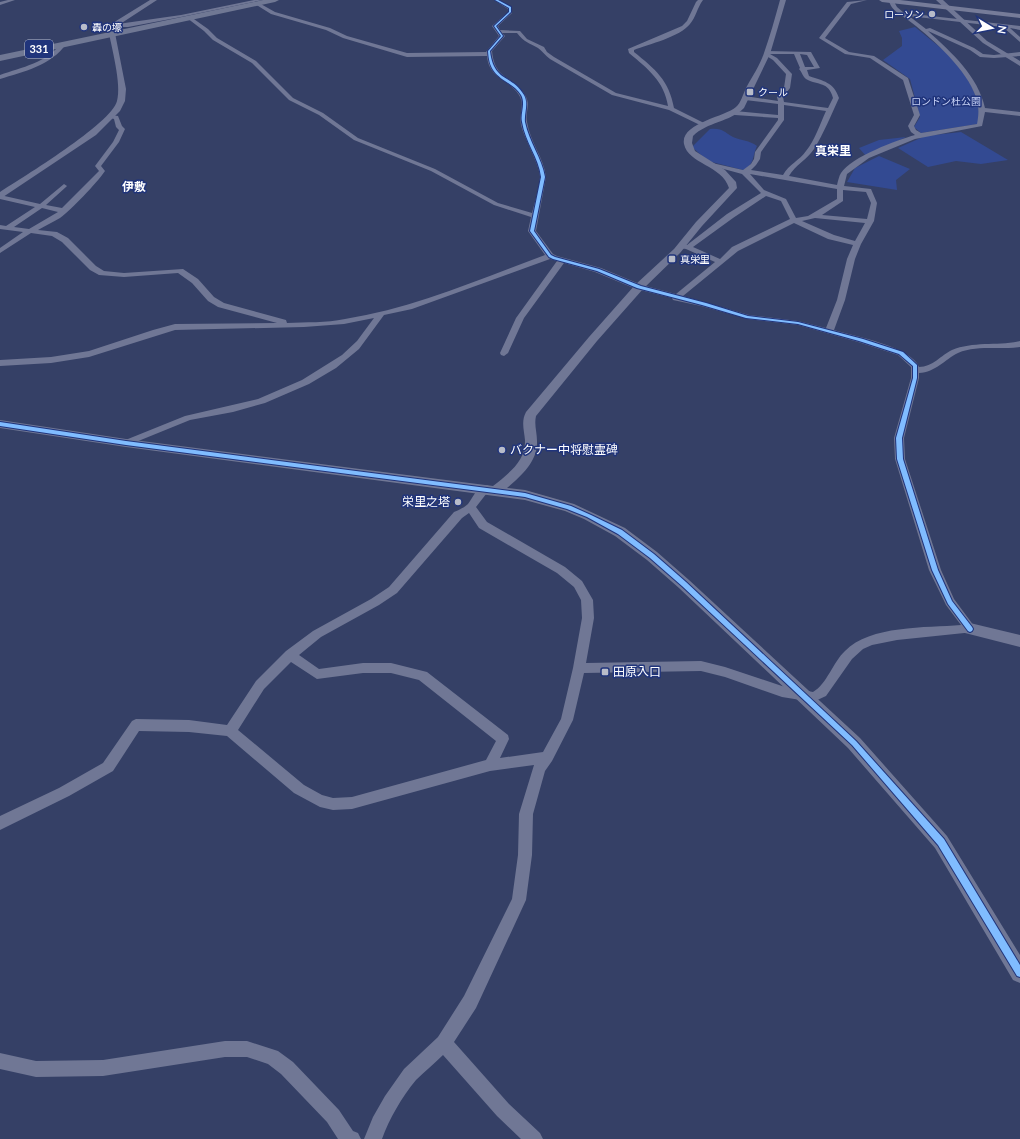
<svg xmlns="http://www.w3.org/2000/svg" width="1020" height="1139" font-family="Lato,'Noto Sans JP',sans-serif">
  <rect width="100%" height="100%" fill="#354066"/>
  <!-- green -->
  <g fill="#334a92">
    <path d="M915,27L947,53L962,70L972,87L980,106L978,124L921,133L914,127L920,117L910,79L883,60L902,46V38L899,31Z"/>
    <path d="M710,129C724,128 723,132 733,137C742,141 749,140 757,146C752,156 755,165 743,170L708,161L692,147Z"/>
    <path d="M961,132L1008,160L981,164L956,161L928,167L898,148L925,136Z"/>
    <path d="M906,137L866,156L859,148L879,140Z"/>
    <path d="M879,156L910,169L896,180L897,190L847,182L855,168Z"/>
  </g>
  <g fill="none" stroke-linecap="round" stroke-linejoin="round">
    <!-- minor -->
    <g fill="#707795" fill-rule="evenodd">
      <path d="M8,0H15L0,5V2Z"/>
      <path d="M254,0H263L181,17L128,27H114L111,25L181,15Z"/>
      <path d="M494,0H499L512,8V13L498,26L500,30L520,31L527,39L544,47L547,52L554,57L616,93L668,106C664,81 648,69 629,53L628,49L682,26L687,21L696,2L698,0H703C697,8 696,17 690,24C680,37 649,44 634,50V52C655,69 669,80 674,108L704,123V125L702,126L669,110L612,95L550,59C546,56 542,51 538,48C529,43 524,42 517,33H502L505,36L492,51C495,81 513,75 525,95C531,104 525,113 527,122C530,142 544,158 546,177L536,231L553,254L557,256L601,268L642,285L676,294L715,262L686,249L679,248V244L687,245L727,214L761,193L742,174L709,165L712,163L743,170L751,164L754,159L755,152L778,120V118L735,115L732,113L735,111L778,115V104L745,100L742,98L745,96L778,101L777,97L784,88L786,74L773,60L765,55L766,51L811,52L820,68L807,70L809,76C823,81 834,82 839,98C831,115 824,133 814,149C807,160 795,165 789,176L837,185C838,181 839,176 841,173C851,157 897,140 915,135L911,132L908,126L914,115L903,80L870,58L845,54L819,38L847,2L867,0L851,4L825,38L849,52L874,56L908,78L920,115L914,126L916,130L921,133L977,124C979,114 979,106 976,97C967,70 934,40 912,23C904,16 890,11 889,0H893L897,7L904,13L1020,26V30L1010,28L1020,37V42L1003,27L909,16L926,29L930,28L974,48L983,54L994,55L1020,52V56L994,58L980,57L970,50L928,31C952,53 978,76 985,108L1020,112V116L985,112L982,126L915,139L869,158L847,174L844,186L871,189L877,203L874,221L861,244L855,259L845,300L834,330C854,336 912,347 919,367C933,367 941,355 952,350C973,341 998,346 1020,341V347C1000,350 977,345 958,353C944,360 936,372 919,373V378L904,438L905,459L941,570L954,599L974,626L976,629L974,632L897,640L872,645L863,649L852,659L826,696L813,702L782,697L725,677L701,671L584,673L573,720L552,761L545,771L533,814L532,855L526,900L476,1008L454,1042L509,1104L540,1133L543,1139H521L497,1116L443,1055C435,1063 425,1071 416,1080C402,1097 389,1119 382,1139H364L373,1117L385,1096L404,1069L438,1037L464,996L512,899L518,855L519,814L534,765L490,771L352,809L333,810L320,807L294,793L227,736L189,732L139,731L113,771L69,796L0,830V816L59,788L103,763L132,721L136,719L189,720L227,725L256,681L286,651L313,631L371,599L389,587L454,512C459,510 465,507 468,504C474,497 478,483 489,486L490,489L476,507L487,522L565,567L582,581L593,600L594,618L586,663L701,661L725,667L782,686L813,692C827,684 833,662 845,651C870,625 926,628 961,625L946,605L929,570L895,459L894,438L911,378V367L898,355L858,342L798,325L748,319L701,306L673,300L672,298L636,289L595,272L564,263L524,318L508,353L504,356L501,355L500,353L516,318L557,261L550,259L412,309L384,315L359,349L336,368L309,384L265,403L233,412L190,420L126,446L123,445L121,443L123,441L185,416L258,399L302,380L342,355L357,341L374,318L344,324L304,327L175,330L89,357L51,363L0,366V360L51,357L89,351L153,330L175,324L277,323L218,307L208,301L192,283L178,273L124,277L99,275L90,270L62,242L52,236L31,233L0,253V248L23,232L0,229V225L6,226L35,207L0,199V195L40,204L64,184L67,186L66,187L46,205L62,208L99,171L95,166L113,142L119,130L116,127L114,119L108,117L111,115L118,116L122,126L125,129L119,142L101,166L105,171C96,184 72,209 60,218C53,222 45,226 38,230L57,232L68,238L96,266L104,271L124,273L183,269L198,279L214,297L224,303L286,320L287,323C306,322 326,323 345,319C414,308 480,279 545,255L528,231L531,217L494,205L431,171L354,140L319,115L289,100L252,63L213,40L204,31L187,18L191,17L208,29L217,38L256,61L293,98L323,113L358,138L435,169L498,203L532,213C535,202 539,188 540,177C540,166 524,138 521,125C519,114 525,104 519,95C508,78 489,79 487,56L407,57L343,38L326,30L271,14L255,4L259,3L275,12L330,28L347,36L407,53L486,52L499,36L492,26L508,12V9ZM770,54H794L800,68L799,69C802,72 803,77 806,79C819,86 828,81 833,98L828,108L784,102L783,97L790,88L792,74L777,58ZM800,54L807,55L814,67H805ZM784,105L826,111C820,124 815,140 806,151C799,161 789,164 783,175L751,170L756,165L760,159L761,152L784,120ZM750,174L837,189V199L808,216L796,218L786,199L764,190ZM843,190L866,192L871,203L867,219L822,215L843,201ZM766,196L781,201L790,219L732,247L720,259L693,247L733,218ZM42,208L58,212L29,229L14,227ZM815,218L865,223L855,241L834,235L802,221ZM794,223L828,239L853,245L847,259L837,300L826,328L798,321L749,315L683,296L738,251ZM469,513L479,528L557,573L574,587L581,600L582,618L573,668L561,719L543,752L500,758L509,739L508,735L427,672L391,663H363L319,669L299,655L321,637L379,605L397,593L462,518ZM291,662L317,679L363,673H391L419,680L496,741L486,760L352,797L333,798L322,795L304,785L238,730L264,689Z"/>
      <path d="M61,43L66,44C52,65 23,72 0,79V75C22,67 47,63 61,43Z"/>
      <path d="M225,1041H247L278,1051L293,1062L339,1110L353,1131L358,1133L361,1139H338L327,1122L281,1074L268,1064L247,1057H225L103,1076L36,1077L0,1069V1053L36,1061L103,1060Z"/>
    </g>
    <!-- tertiary -->
    <g fill="#707795" fill-rule="evenodd">
      <path d="M150,0H157L114,28L126,89L125,101L120,111L96,135L0,199V192C23,177 111,124 117,101C122,84 111,46 108,28L116,21Z"/>
      <path d="M780,0H786L770,54L744,108C730,122 707,122 693,136L692,143L695,151L725,170L736,182L737,188L702,226L680,253L643,289L597,341L536,416C534,425 537,432 537,441C538,461 521,476 507,488L525,490L574,504L625,528L657,552L689,580L860,738L947,836L1020,955V983L1013,980L935,848L848,748L679,588L647,560L615,536L584,519L565,511L525,500L126,447L0,428V420L126,439L493,486C508,474 526,461 525,440C524,430 521,421 526,412L589,337L635,285L674,249L696,222L729,188C722,165 688,164 684,144C680,123 725,117 736,107C741,103 743,94 746,88C752,77 760,65 764,53C770,36 775,18 780,0Z"/>
      <path d="M936,0H943L987,41L1020,61V66L983,43Z"/>
      <path d="M970,623L1020,635V647L965,633L963,629L965,625Z"/>
    </g>
    <!-- secondary -->
    <path fill="#767c99" fill-rule="evenodd" d="M879,0H900L1020,14V18L882,2Z"/>
    <!-- trunk -->
    <path fill="#707894" fill-rule="evenodd" d="M263,0H279L275,2L0,61V55Z"/>
    <defs>
      <g id="cycleway">
        <path d="M495,0H498L511,7V12L496,26L503,36L490,51C494,83 512,74 524,95C529,104 524,113 525,122C529,142 542,158 545,177L534,231L551,255L555,257L599,269L641,286L706,303L748,316L798,322L863,339L903,352L917,365V378L902,438L903,459L938,570L952,601L972,627L973,629L972,631L970,632L968,631L948,604L932,570L897,459L896,438L913,378V366L899,354L859,341L798,324L746,318L702,305L637,288L597,271L553,259L549,257L530,231L541,177C539,158 525,142 522,122C520,113 526,104 521,95C518,90 513,86 508,83C494,74 489,68 488,51L501,36L494,26L509,12V8Z"/>
        <path d="M0,422L126,441L525,493L571,506L591,515L622,530L654,554L686,582L856,741L944,839L1020,965V977L1017,976L938,845L852,745L682,586L650,558L618,534L587,517L567,509L525,497L126,445L0,426Z"/>
      </g>
    </defs>
    <!-- cycleway casing -->
    <use href="#cycleway" stroke="#20347b" stroke-width="2"/>
    <!-- cycleway -->
    <use href="#cycleway" fill="#80bcff" fill-rule="evenodd"/>
  </g>
  <!-- markers -->
  <g fill="#b8bcc9" stroke="#20347b" stroke-width="1.5">
    <circle cx="932" cy="14" r="4"/>
    <circle cx="84" cy="27" r="4"/>
    <rect x="746" y="88" width="8" height="8" rx="2"/>
    <rect x="668" y="255" width="8" height="8" rx="2"/>
    <circle cx="502" cy="450" r="4"/>
    <circle cx="458" cy="502" r="4"/>
    <rect x="601" y="668" width="8" height="8" rx="2"/>
  </g>
  <g text-anchor="middle" stroke-width="3" stroke-linejoin="round" paint-order="stroke">
    <!-- far-poi labels -->
    <g font-size="10" fill="#fff" stroke="#20347b" text-anchor="start">
      <text x="924" y="18" text-anchor="end">ローソン</text>
      <text x="92" y="31">轟の壕</text>
      <text x="758" y="96">クール</text>
      <text x="680" y="263">真栄里</text>
    </g>
    <!-- far-park labels -->
    <g font-size="10" fill="#c6d1f5" stroke="#20347b">
      <text x="946" y="105">ロンドン杜公園</text>
    </g>
    <!-- shield labels -->
    <rect fill="#20347b" stroke="#bcc2d7" stroke-width="1" x="25" y="40" width="28" height="18" rx="3"/>
    <g font-size="11" font-weight="bold" fill="#fff">
      <text x="39" y="53">331</text>
    </g>
    <!-- far-quarter labels -->
    <g font-size="12" font-weight="bold" fill="#fff" stroke="#20347b">
      <text x="833" y="155">真栄里</text>
      <text x="134" y="191">伊敷</text>
    </g>
    <!-- poi labels -->
    <g font-size="12" fill="#fff" stroke="#20347b" text-anchor="start">
      <text x="510" y="454">バクナー中将慰霊碑</text>
      <text x="450" y="506" text-anchor="end">栄里之塔</text>
      <text x="613" y="676">田原入口</text>
    </g>
  </g>
  <!-- north arrow -->
  <g transform="translate(992 28) rotate(100)" stroke="#20347b" stroke-width="3" paint-order="stroke">
  <path d="M0-3L7 15L0 10L-7 15Z" fill="#ffffff"/>
  <text y="-6" font-size="11" font-weight="bold" text-anchor="middle" fill="#ffffff">N</text>
  </g>
</svg>
